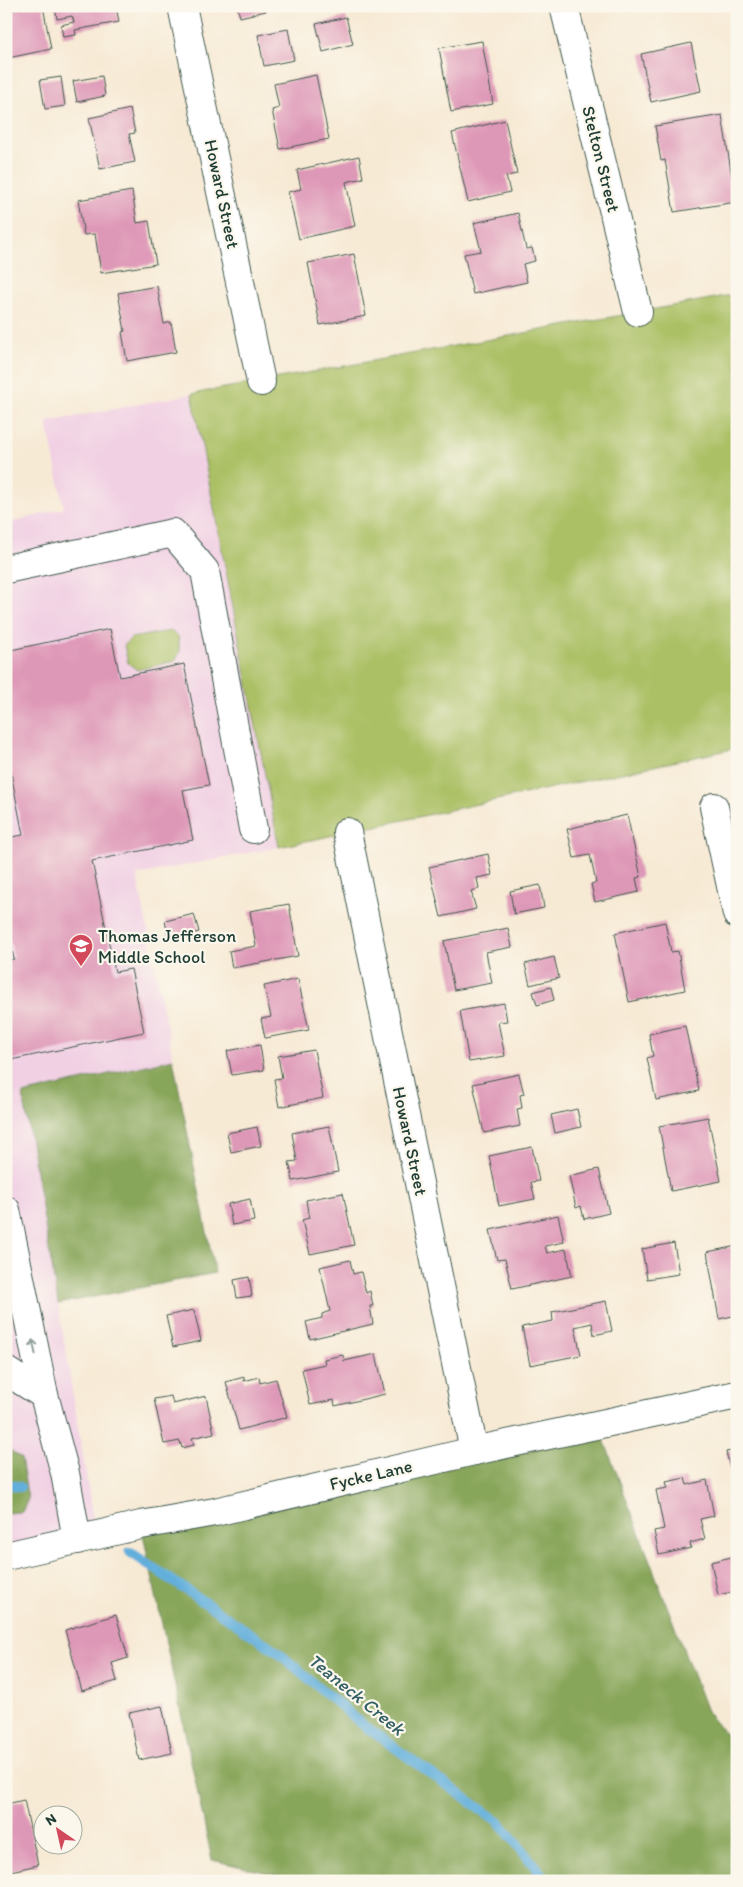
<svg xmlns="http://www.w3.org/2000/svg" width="743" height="1887" font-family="Itim,sans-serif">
  <rect width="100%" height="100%" fill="#fbf7ec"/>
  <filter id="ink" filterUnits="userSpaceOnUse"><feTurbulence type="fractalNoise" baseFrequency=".02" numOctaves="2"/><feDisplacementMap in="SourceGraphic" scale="10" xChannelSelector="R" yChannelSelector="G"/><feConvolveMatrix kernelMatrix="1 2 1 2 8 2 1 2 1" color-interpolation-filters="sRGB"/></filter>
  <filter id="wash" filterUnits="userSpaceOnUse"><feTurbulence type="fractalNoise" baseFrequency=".0096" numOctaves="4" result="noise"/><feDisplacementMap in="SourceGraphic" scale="20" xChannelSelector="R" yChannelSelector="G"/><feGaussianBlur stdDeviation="1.12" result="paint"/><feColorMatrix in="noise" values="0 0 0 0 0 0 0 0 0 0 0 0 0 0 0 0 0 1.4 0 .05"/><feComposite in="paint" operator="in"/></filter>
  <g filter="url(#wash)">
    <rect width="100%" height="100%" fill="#f7ead5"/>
    <!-- built -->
    <path fill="#f1d0e4" d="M192,394L279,847L137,875L215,1273L58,1304L96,1536L6,1556V524L64,508L47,422Z"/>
    <!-- green -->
    <g fill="#abc065" stroke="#657e4c">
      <path d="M737,294V748L279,847L192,394Z"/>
      <path d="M171,631L178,636L180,652L175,661L137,670L128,663L124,645L131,638Z"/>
    </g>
    <!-- forest -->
    <g fill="#88a65a" stroke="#547247">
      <path d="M173,1059L215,1273L58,1304L23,1094Z"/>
      <path d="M598,1424L708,1714L737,1747V1881H302L212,1860L141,1525Z"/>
      <path d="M6,1447L21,1458L28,1499L22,1512L6,1513Z"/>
    </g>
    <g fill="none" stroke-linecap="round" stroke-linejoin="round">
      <!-- stream -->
      <g stroke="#62afdb" stroke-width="10">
        <path d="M6,1484L20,1487"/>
        <path d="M130,1552L275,1650L363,1725L499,1822L547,1881"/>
      </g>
    </g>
    <g id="blocks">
      <!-- building -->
      <g fill="#de98b7">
        <path d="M6,6H10V10L30,6H43L51,49L8,58Z"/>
        <path d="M55,6H116L119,22L75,30L76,35L63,37L61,25L74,22L72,16L57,19Z"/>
        <path d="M237,6H265L266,11L240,17Z"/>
        <path d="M346,17L353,44L323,52L316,24Z"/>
        <path d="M288,29L294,60L264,66L258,35Z"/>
        <path d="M482,41L493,104L451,112L439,48Z"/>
        <path d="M691,43L701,91L651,102L641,54Z"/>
        <path d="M316,75L329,139L280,149L272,110L279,108L274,84Z"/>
        <path d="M102,76L105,96L77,102L73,81Z"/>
        <path d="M61,77L65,106L45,109L40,80Z"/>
        <path d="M130,109L135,133L129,134L135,162L100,169L89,118Z"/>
        <path d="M722,115L736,202L674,212L665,160L661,161L655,126Z"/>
        <path d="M505,120L517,174L506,176L510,192L468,202L452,133Z"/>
        <path d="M359,156L363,178L346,182L355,226L299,239L288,192L301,189L297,170Z"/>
        <path d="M132,191L137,223L149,221L156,264L101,273L95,234L84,235L78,200Z"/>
        <path d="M518,213L526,249L532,248L535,261L523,264L527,282L473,294L464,254L481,251L474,223Z"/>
        <path d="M354,254L366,316L320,325L308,263Z"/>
        <path d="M157,286L164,324L171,322L176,352L127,361L122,332L125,331L118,293Z"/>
        <path d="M110,629L120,677L184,664L209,785L183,790L193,840L92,861L115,972L131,969L144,1032L6,1061V961L14,959L10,940L6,941V838L23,835L9,763H6V651Z"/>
        <path d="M627,815L641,877L636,878L639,892L595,902L591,884L596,883L590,855L574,858L567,829Z"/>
        <path d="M488,854L492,875L477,878L479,889L471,891L476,909L441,917L429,867Z"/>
        <path d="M540,885L544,908L514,914L510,891Z"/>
        <path d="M289,904L298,956L232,968L229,951L256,946L250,911Z"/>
        <path d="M194,914L199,932L169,939L165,921Z"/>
        <path d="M665,922L671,952L678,951L685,990L629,1002L615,933Z"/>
        <path d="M508,928L512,947L486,952L492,983L454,990L444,941Z"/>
        <path d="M554,957L559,978L530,985L525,964Z"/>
        <path d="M298,979L309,1030L265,1038L261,1019L271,1017L264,986Z"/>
        <path d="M551,987L554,1000L537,1005L533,992Z"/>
        <path d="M504,1003L507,1021L498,1022L505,1056L469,1062L460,1011Z"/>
        <path d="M685,1026L699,1091L656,1100L647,1058L653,1056L649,1034Z"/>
        <path d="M260,1045L264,1070L232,1075L227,1051Z"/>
        <path d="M314,1050L323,1098L279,1107L274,1079L282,1078L278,1056Z"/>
        <path d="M519,1074L524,1094L520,1095L522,1108L517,1109L520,1126L484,1133L473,1084Z"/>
        <path d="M577,1109L581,1127L555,1133L551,1115Z"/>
        <path d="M708,1117L721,1181L671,1191L659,1126Z"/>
        <path d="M329,1126L338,1172L293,1181L289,1162L297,1161L292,1133Z"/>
        <path d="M257,1127L261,1146L231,1152L227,1133Z"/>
        <path d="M532,1147L539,1181L531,1182L535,1199L499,1206L489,1156Z"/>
        <path d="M599,1169L609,1213L584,1219L581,1206L576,1208L569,1176Z"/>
        <path d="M343,1193L354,1245L310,1254L302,1220L309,1218L306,1200Z"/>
        <path d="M250,1199L254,1221L232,1225L228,1204Z"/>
        <path d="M558,1215L564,1242L545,1246L547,1253L566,1249L572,1276L512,1289L505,1259L497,1260L490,1230Z"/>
        <path d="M674,1243L679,1274L647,1279L642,1249Z"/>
        <path d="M737,1246V1315L719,1319L707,1252Z"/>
        <path d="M350,1260L353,1274L361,1272L366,1293L370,1291L373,1306H370L373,1324L310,1339L306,1322L322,1318V1314L330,1311L320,1267Z"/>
        <path d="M249,1277L252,1296L237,1298L234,1280Z"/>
        <path d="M606,1301L612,1331L594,1335L592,1323L575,1327L581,1355L530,1365L522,1327L553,1321L552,1312Z"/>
        <path d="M194,1310L201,1341L173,1347L166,1316Z"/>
        <path d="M376,1354L385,1394L335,1406L334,1400L310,1405L302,1369L325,1364L324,1359L343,1355L344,1361Z"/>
        <path d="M244,1377V1381L259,1377L260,1383L276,1379L287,1417L239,1430L226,1382Z"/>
        <path d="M171,1396L173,1404L206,1396L214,1433L192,1438L194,1445L182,1448L180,1441L164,1444L154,1399Z"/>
        <path d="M737,1450V1491H736L726,1452Z"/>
        <path d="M685,1478L687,1485L707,1480L714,1516L700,1519L705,1539L690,1543L691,1548L659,1555L654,1531L664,1529L656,1490L668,1488L666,1482Z"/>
        <path d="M731,1557L737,1591L718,1595L711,1562Z"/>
        <path d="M116,1615L128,1658L112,1663L117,1681L82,1691L65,1630Z"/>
        <path d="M162,1706L172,1753L139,1760L129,1713Z"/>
        <path d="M24,1800L38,1865L6,1872V1804Z"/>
      </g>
    </g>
  </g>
  <g filter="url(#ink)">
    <use href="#blocks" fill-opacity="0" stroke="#3f574c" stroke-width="1"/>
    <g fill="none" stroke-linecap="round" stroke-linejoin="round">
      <defs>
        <g id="minor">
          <path d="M182,6L261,382"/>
          <path d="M564,6L638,312"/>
          <path d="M6,569L173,533L205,571L253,829"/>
          <path d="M714,807L737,914"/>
          <path d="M347,832L474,1451"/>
          <path d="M6,1210L44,1395L65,1473L77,1540"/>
          <path d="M6,1371L44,1395"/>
          <path d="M6,1556L141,1525L215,1512L474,1451L737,1395"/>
        </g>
      </defs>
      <!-- minor casing -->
      <use href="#minor" stroke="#3f574c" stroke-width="30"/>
      <!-- minor -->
      <use href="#minor" stroke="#fff" stroke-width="28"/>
    </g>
    <!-- one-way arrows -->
    <defs><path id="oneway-shaft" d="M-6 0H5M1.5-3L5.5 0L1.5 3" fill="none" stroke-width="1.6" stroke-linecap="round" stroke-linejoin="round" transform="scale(1.25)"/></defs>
    <use stroke="#8f9e9a" href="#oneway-shaft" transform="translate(34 1347) rotate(-102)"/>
  </g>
  <!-- icons -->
  <defs>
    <symbol id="school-pin" viewBox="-11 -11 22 30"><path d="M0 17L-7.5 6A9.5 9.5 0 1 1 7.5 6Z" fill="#d1495b" stroke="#fbf7ec"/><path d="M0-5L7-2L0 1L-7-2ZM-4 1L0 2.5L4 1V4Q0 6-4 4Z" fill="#fff"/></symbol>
  </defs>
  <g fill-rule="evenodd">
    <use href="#school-pin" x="67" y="932" width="28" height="38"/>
  </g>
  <g text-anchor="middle" stroke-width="4.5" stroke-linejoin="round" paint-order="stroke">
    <!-- street labels -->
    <g font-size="18" fill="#1f3d34" stroke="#fbf7ec">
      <text transform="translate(601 159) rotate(76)" y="6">Stelton Street</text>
      <text transform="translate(222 194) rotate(78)" y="6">Howard Street</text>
      <text transform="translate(410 1141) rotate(78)" y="6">Howard Street</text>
      <text transform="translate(371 1475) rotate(-13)" y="6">Fycke Lane</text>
    </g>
    <!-- poi labels -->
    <g font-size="18" fill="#1f3d34" stroke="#fbf7ec" text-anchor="start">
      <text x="98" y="942">Thomas Jefferson<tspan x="98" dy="21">Middle School</tspan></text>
    </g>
    <!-- water labels -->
    <g font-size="19" font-style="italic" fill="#335f66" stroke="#fbf7ec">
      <text transform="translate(357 1694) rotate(39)" y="7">Teaneck Creek</text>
    </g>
  </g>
  <!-- margin -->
  <rect width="743" height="1887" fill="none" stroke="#fbf7ec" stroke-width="25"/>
  <!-- north arrow -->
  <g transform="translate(58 1830) rotate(326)"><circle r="24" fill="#fbf7ec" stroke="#a3ada2"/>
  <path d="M0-4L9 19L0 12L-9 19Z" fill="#d1495b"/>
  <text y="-8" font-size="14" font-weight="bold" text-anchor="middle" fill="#1f3d34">N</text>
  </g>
</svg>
